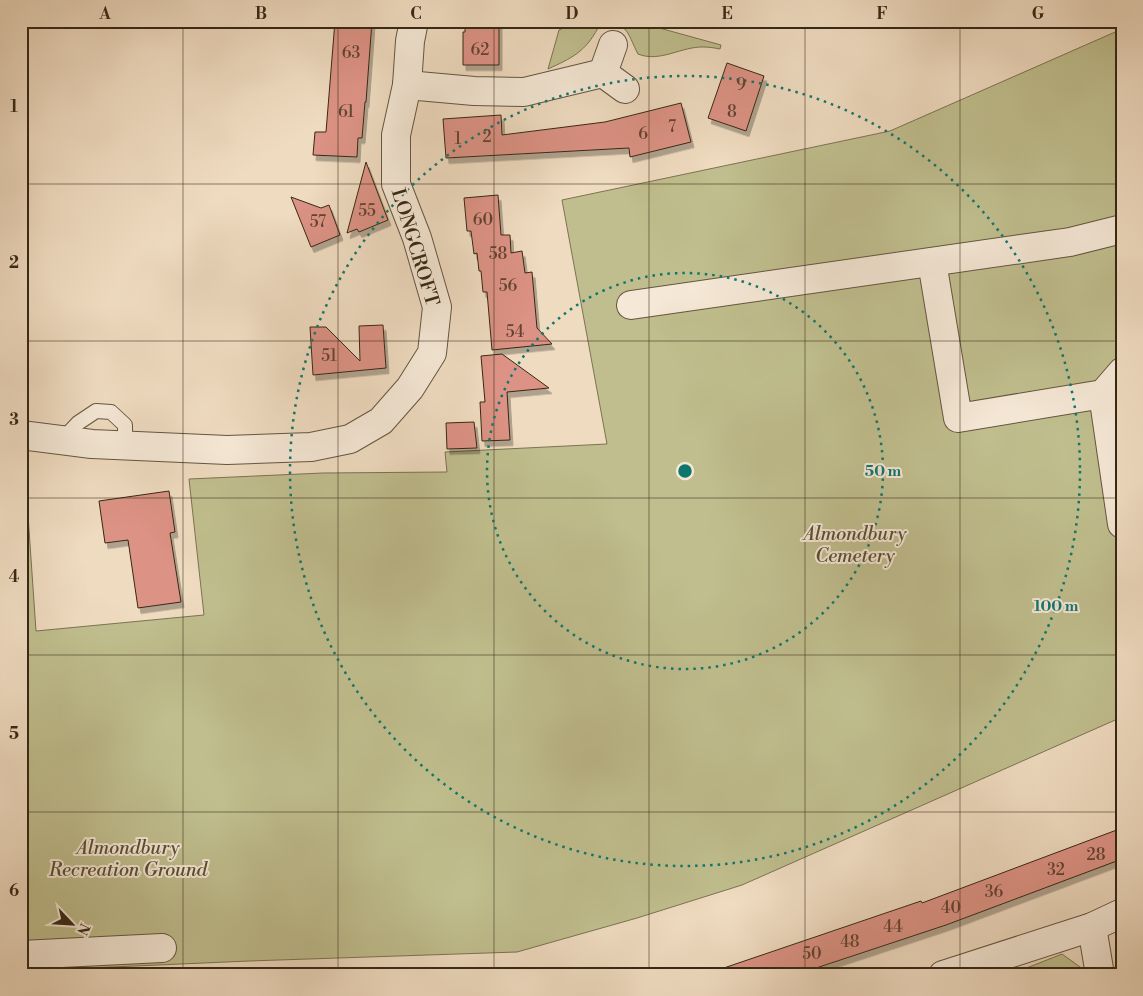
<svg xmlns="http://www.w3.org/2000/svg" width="1143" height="996" font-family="'Libre Bodoni',serif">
  <defs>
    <filter id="shadow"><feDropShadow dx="3" dy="5.5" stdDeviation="0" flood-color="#0004"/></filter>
  </defs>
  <rect width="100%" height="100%" fill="#efdbc0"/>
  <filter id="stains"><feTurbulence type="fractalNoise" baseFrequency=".004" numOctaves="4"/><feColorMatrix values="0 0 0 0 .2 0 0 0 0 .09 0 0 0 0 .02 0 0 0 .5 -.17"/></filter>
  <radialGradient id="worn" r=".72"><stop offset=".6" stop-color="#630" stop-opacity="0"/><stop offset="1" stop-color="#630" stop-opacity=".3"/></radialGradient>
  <!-- green -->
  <g fill="#c0be8e" stroke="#7b7352">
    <path d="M580,21H634L721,45L720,49C715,48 709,47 704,47C682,46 660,63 638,54C627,33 627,17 598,28C585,52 572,58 548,69L559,30Z"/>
    <path d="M1122,29V717L742,885L637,918L517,952L249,961L21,971V457H24L36,631L204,615L189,479L323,473L447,472L445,452L607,444L562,200L890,131Z"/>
    <path d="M1062,954L1087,972V975H1009Z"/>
  </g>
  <!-- building -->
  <g fill="#dc9284" stroke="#362815" filter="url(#shadow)">
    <path d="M335,21H372L366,102H365L362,138H358L357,157L313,155L315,132H326Z"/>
    <path d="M465,21H499V65H463V32H465Z"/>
    <path d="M727,63L764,76L746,131L708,118Z"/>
    <path d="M681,103L691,142L630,157L629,148L446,158L443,119L501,115L502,135L605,122Z"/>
    <path d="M366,162L388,220L359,232L357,229L347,233Z"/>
    <path d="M498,195L501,235H510L511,253L522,251L525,273L532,272L537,328L552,344L492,350L487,292H483L481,271H479L477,253L474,254L471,231H467L464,198Z"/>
    <path d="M291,197L321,208L329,205L340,235L311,247Z"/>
    <path d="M383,325L386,368L313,375L310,327H326L360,361L359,326Z"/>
    <path d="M502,354L549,388L507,392L510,440L482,441L480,402H485L481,356Z"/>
    <path d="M474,422L477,448L447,449L446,423Z"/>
    <path d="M169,491L175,532L170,533L181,602L138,608L128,540L105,543L99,501Z"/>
    <path d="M1122,828V859L946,925L795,975H716L715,971L921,901L922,903Z"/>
  </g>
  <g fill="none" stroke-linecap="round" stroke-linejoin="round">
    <defs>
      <path id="lane" d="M62,440L78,423L96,411L111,412L125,425V445"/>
      <g id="street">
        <path d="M603,73L613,45"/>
        <path d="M603,73L625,89"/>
        <path d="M407,85L474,91L524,92L603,73"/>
        <path d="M932,262L958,418L1103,394L1122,524"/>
        <path d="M631,305L1070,242L1122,229"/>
        <path d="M1103,394L1122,372"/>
        <path d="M21,435L92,444L227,450L311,447L350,439L381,421L410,388L432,353L437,307L417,238L396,184V135L407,85L410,41L414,21"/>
        <path d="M1092,927L1100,975"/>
        <path d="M21,955L162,948"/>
        <path d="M943,975L1092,927L1122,913"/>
      </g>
    </defs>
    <!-- lane casing -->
    <use href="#lane" stroke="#645540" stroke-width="16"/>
    <!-- street casing -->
    <use href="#street" stroke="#645540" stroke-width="30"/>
    <!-- lane -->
    <use href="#lane" stroke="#f5e8d6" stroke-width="14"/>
    <!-- street -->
    <use href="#street" stroke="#f5e8d6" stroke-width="28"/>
  </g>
  <!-- grid -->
  <path fill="none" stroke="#362815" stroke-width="1" stroke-opacity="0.55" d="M183,21V975M338,21V975M494,21V975M649,21V975M805,21V975M960,21V975M21,184H1122M21,341H1122M21,498H1122M21,655H1122M21,812H1122"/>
  <!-- distance rings -->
  <g fill="none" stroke="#0f766e" stroke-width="2.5" stroke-dasharray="2.5 5">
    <circle cx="685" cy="471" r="198"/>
    <circle cx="685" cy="471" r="395"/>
  </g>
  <g text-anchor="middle" stroke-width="4" stroke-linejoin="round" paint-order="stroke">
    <!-- number labels -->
    <g font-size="16" fill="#604231">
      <text x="480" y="55">62</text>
      <text x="351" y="58">63</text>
      <text x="741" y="90">9</text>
      <text x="346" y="117">61</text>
      <text x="732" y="117">8</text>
      <text x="672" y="132">7</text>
      <text x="643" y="139">6</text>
      <text x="487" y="142">2</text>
      <text x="458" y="144">1</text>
      <text x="367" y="216">55</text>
      <text x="483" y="225">60</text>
      <text x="318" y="227">57</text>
      <text x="498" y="259">58</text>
      <text x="508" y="291">56</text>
      <text x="515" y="337">54</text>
      <text x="329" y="361">51</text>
      <text x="1096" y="860">28</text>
      <text x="1056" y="875">32</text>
      <text x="994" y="897">36</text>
      <text x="951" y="913">40</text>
      <text x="893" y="932">44</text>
      <text x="850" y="947">48</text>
      <text x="812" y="959">50</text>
    </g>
    <!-- street labels -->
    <g font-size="19" fill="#362815" stroke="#f5e8d6">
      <text transform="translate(416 247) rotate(73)" y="7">LONGCROFT</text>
    </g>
    <!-- park labels -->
    <g font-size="19" font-style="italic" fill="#584e33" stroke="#f5e8d6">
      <text x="855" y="540">Almondbury<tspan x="855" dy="22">Cemetery</tspan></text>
      <text x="128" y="854">Almondbury<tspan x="128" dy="22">Recreation Ground</tspan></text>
    </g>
  </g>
  <circle cx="685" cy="471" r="8" fill="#0f766e" stroke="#f5e8d6" stroke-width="2.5"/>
  <g font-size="15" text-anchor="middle" font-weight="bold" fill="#0f766e" stroke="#f5e8d6" stroke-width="4" stroke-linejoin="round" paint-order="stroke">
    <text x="883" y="476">50 m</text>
    <text x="1056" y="611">100 m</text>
  </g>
  <!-- margin -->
  <rect width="1143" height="996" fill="none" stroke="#efdbc0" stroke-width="55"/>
  <!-- north arrow -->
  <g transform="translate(72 924) rotate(115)" stroke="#f5e8d6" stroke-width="4" paint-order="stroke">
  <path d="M0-4L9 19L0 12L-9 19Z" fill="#362815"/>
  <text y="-8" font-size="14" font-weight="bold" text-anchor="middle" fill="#362815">N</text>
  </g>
  <rect x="28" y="28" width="1088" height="940" fill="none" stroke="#362815" stroke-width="2"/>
  <g font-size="16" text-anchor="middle" font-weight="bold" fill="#362815">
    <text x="105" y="19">A</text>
    <text x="261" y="19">B</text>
    <text x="416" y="19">C</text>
    <text x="572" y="19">D</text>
    <text x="727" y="19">E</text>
    <text x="882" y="19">F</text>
    <text x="1038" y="19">G</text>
    <text x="14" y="112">1</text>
    <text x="14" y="268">2</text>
    <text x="14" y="425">3</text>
    <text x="14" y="582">4</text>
    <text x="14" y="739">5</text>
    <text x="14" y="896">6</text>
  </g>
  <rect width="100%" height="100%" filter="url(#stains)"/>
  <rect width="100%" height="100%" fill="url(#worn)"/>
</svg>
